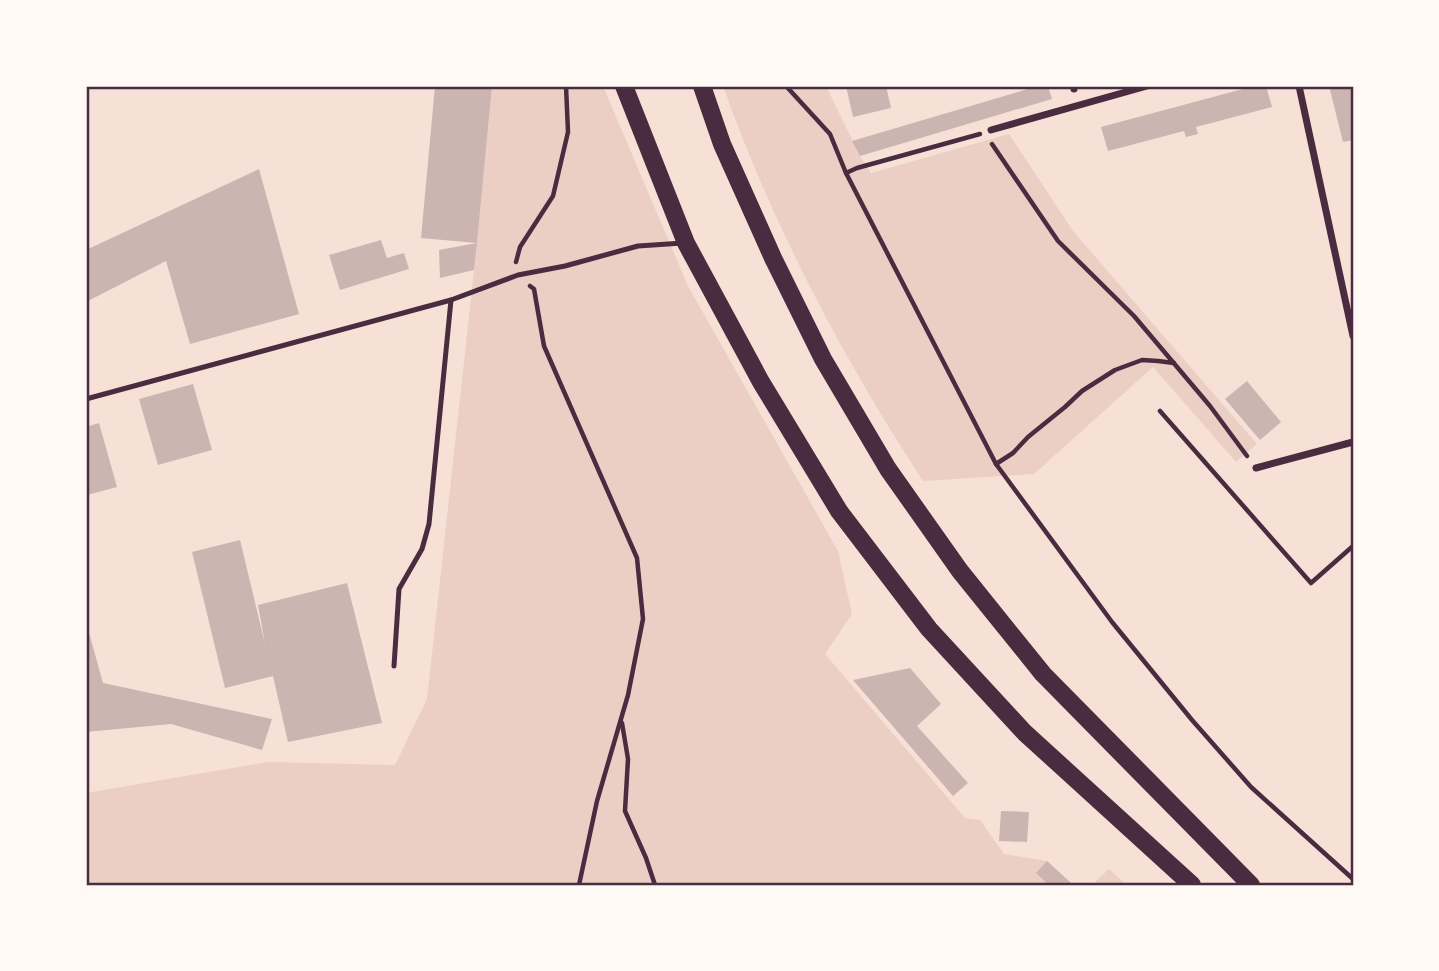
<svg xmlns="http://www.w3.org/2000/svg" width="1439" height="971" font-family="'Noto Sans',sans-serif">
  <rect width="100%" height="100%" fill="#f7e1d7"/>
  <!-- green -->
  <g fill="#ebcfc5">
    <path d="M492,86H603L688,286L838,551L852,614L825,654L965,818L980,820L1004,854L1047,861L1073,885H86V793L268,762L395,765L427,699L477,243Z"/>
    <path d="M723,86H826L860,156L871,173L1009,134L1073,231L1257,444L1236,462L1153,367L1034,474L923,481C842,357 773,226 723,86Z"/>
    <path d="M1109,869L1126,885H1092Z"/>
  </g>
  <!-- building -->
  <g fill="#ccb4b1">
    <path d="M435,86H492L477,243L421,238Z"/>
    <path d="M846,86H886L891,108L853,117Z"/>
    <path d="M1038,86H1048L1052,99L860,156L852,141Z"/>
    <path d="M1254,86H1266L1272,107L1196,127L1198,134L1186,137L1184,131L1108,151L1101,127Z"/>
    <path d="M1329,86H1353V140L1343,142Z"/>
    <path d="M259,169L299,314L190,344L166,261L86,302V250Z"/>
    <path d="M381,240L387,258L404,253L409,269L340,290L329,255Z"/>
    <path d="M477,243L474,270L440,278L439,250Z"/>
    <path d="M1247,381L1281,422L1260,440L1225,399Z"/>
    <path d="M193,384L212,450L158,465L139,399Z"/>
    <path d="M99,423L117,487L87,495L86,427Z"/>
    <path d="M240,540L265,644L258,605L347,583L382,723L288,742L273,676L225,688L192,552Z"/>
    <path d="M86,622L103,683L272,719L262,750L171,724L86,732Z"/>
    <path d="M910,668L941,704L917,726L968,783L953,796L853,680Z"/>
    <path d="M1001,811L1029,812L1027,842L999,841Z"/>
    <path d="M1047,861L1071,883L1069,885H1049L1036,873Z"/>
  </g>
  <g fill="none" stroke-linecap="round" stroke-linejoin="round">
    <!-- path -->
    <g stroke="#4a2c40" stroke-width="4.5">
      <path d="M786,86L830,134L846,173L996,464L1112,622L1192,720L1251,787L1353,879"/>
      <path d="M992,144L1058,241L1134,316L1210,406L1247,456"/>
      <path d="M846,173L857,168L980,134"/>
      <path d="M516,262L520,247L553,196L568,132L566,86"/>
      <path d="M530,286L534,289L544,346L637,558L643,619L628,695L597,801L579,885"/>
      <path d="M1160,411L1311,583L1353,546"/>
      <path d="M996,464L1013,453L1028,437L1065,407L1082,391L1115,370L1142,360L1158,361L1174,363"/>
      <path d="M622,723L628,759L625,811L646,858L655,885"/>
    </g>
    <!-- service -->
    <g stroke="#4a2c40" stroke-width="5">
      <path d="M86,399L451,300L518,275L565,266L638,246L683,243"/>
      <path d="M394,666L399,589L422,549L429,524L451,300"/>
    </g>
    <!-- minor -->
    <g stroke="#4a2c40" stroke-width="7">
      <path d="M1074,86V89"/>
      <path d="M1299,86L1353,336"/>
      <path d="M991,130L1147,86"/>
      <path d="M1256,468L1353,442"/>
    </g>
    <!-- trunk -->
    <g stroke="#4a2c40" stroke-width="18">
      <path d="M624,86L686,243L761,382L839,511L929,629L1025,733L1192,885"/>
      <path d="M702,86L722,144L773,258L823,359L888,469L960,571L1043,674L1251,885"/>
    </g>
  </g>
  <!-- border -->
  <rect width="1439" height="971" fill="none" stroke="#fffaf5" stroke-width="175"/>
  <rect x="88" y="88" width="1264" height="796" fill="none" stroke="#4a2c40" stroke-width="2.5"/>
</svg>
